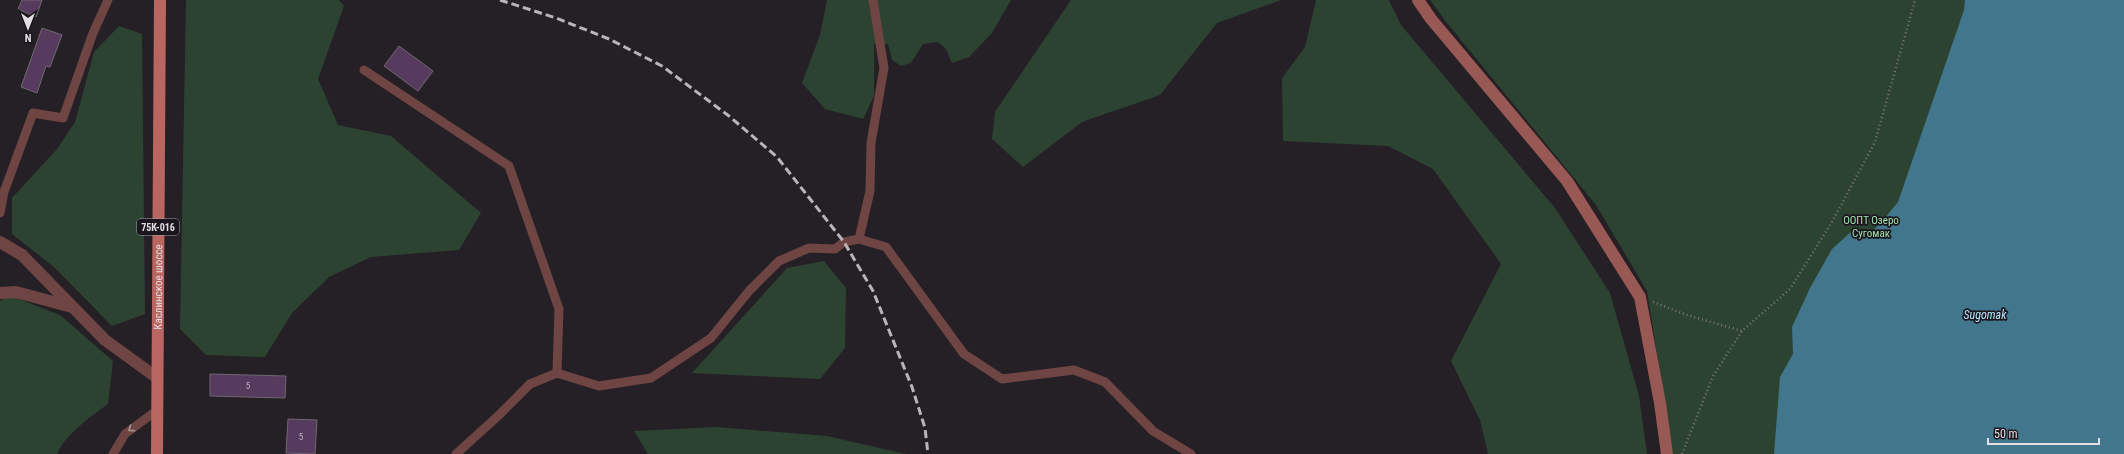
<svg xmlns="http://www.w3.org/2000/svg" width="2124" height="454" font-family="'Roboto Condensed',sans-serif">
  <rect width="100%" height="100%" fill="#251f26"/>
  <!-- green -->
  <g fill="#2d4331">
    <path d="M186,0H339L344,6L318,79L338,125L391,136L481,213L459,250L371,257L329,277L292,313L265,357L206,355L180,329Z"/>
    <path d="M827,0H1011L992,33L969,57L952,63L946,49L938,42L923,44L911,63L901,66L892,60L888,44H874V96L863,119L825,109L802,83L820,35Z"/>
    <path d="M1071,0H1281L1217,23L1160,95L1082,122L1023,167L992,139L995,112Z"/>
    <path d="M1316,0H1389L1401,25L1555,208L1610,293L1639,396L1647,454H1488L1480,420L1451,361L1501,264L1433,169L1388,146L1283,141L1282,78L1305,47Z"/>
    <path d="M1430,0H2124V454H1673L1647,291L1596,205L1447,23Z"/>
    <path d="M119,26L142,34L145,314L112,326L54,267L12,234V198L57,149L75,122L94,52Z"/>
    <path d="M824,261L846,288L845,348L820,379L692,373L787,268Z"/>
    <path d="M9,295L60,315L113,361L108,404C90,417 66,434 57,454H0V301Z"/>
    <path d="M716,427L827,436L906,454H648L634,431Z"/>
  </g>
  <!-- water -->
  <path fill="#41768c" d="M1965,0H2124V454H1774L1780,377L1793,354L1792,327L1810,288L1832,249L1853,230L1870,233L1880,224L1898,202L1964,10Z"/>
  <!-- building -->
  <g fill="#563b5e" stroke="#6f6871">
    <path d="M22,0H42L36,17L18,9Z"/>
    <path d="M42,28L62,35L50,67L46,66L37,93L21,87Z"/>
    <path d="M399,46L433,71L418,91L384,66Z"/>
    <path d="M210,374L286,376L285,398L210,396Z"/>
    <path d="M288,419L317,420L315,454L286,453Z"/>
  </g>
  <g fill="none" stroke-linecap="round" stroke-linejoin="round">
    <!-- path -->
    <g stroke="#7c777d" stroke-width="2.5" stroke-dasharray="1 3" stroke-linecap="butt">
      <path d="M1653,302L1687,315L1742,331"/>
      <path d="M1682,454L1713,376L1742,331L1790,289L1832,222L1875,142L1915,0"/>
    </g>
    <!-- lane -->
    <g stroke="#6e4542" stroke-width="9">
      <path d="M364,70L509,166L559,309L557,373"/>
      <path d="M0,213L4,192L33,113L63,118L93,33L108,0"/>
      <path d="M859,239L886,247L964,354L1002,379L1074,370L1105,382L1153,431L1191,454"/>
      <path d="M113,454L125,434L156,411"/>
      <path d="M456,454L498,416L530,384L557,373L599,386L651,378L711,338L749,291L779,261L809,248L835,249L844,242L859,239L870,191L871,143L884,68L873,0"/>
    </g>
    <!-- street -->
    <g stroke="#6e4542" stroke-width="12">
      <path d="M0,242L22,255L105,340L156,377"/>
      <path d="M0,293L16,292L72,307"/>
    </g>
    <!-- secondary -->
    <path stroke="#985854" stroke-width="12" d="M1418,0L1431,19L1567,181L1640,297L1660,403L1667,454"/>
    <!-- primary -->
    <path stroke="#b96661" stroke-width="12" id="s1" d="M157,454L160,0"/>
    <!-- rail -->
    <path stroke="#b9b5ba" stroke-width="3" stroke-dasharray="8 4" stroke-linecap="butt" d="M500,0L556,18L609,39L662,66L729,116L777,157L844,242L873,291L912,387L925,428L928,454"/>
  </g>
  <!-- one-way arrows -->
  <defs><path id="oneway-chevron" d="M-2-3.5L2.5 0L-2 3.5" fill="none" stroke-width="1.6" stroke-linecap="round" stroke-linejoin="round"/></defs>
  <use stroke="#a89292" href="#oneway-chevron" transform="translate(131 429) rotate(144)"/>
  <g text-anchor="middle" stroke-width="3.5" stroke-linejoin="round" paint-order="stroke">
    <!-- number labels -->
    <g font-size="9" fill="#bfb5c2">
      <text x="248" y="389">5</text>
      <text x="301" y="440">5</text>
    </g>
    <!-- shield labels -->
    <rect fill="#1b161d" stroke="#a6a2a8" stroke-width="1" x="137" y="219" width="42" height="16" rx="3"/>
    <g font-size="10" font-weight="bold" fill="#e2dee3">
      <text x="158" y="231">75К-016</text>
    </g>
    <!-- park labels -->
    <g font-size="11" fill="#a1e0ab" stroke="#1b161d">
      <text x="1871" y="224">ООПТ Озеро<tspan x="1871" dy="13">Сугомак</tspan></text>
    </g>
    <!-- street labels -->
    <g font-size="11" fill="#e2dee3" stroke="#1b161d">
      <text dy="4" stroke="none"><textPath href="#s1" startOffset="167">Каслинское шоссе</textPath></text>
    </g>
    <!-- water labels -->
    <g font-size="12" font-style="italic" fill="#b8e8fe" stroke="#1b161d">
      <text x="1985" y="319">Sugomak</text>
    </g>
  </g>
  <!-- north arrow -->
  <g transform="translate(28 28) rotate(180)" stroke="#1b161d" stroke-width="3" paint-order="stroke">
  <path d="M0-3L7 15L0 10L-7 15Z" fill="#e2dee3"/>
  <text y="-6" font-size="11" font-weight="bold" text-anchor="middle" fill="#e2dee3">N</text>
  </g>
  <!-- scale -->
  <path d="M1988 438v6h111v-6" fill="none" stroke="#e2dee3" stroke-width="2"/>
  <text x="1994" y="438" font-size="12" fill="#e2dee3" stroke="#1b161d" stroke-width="3" paint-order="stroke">50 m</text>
</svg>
